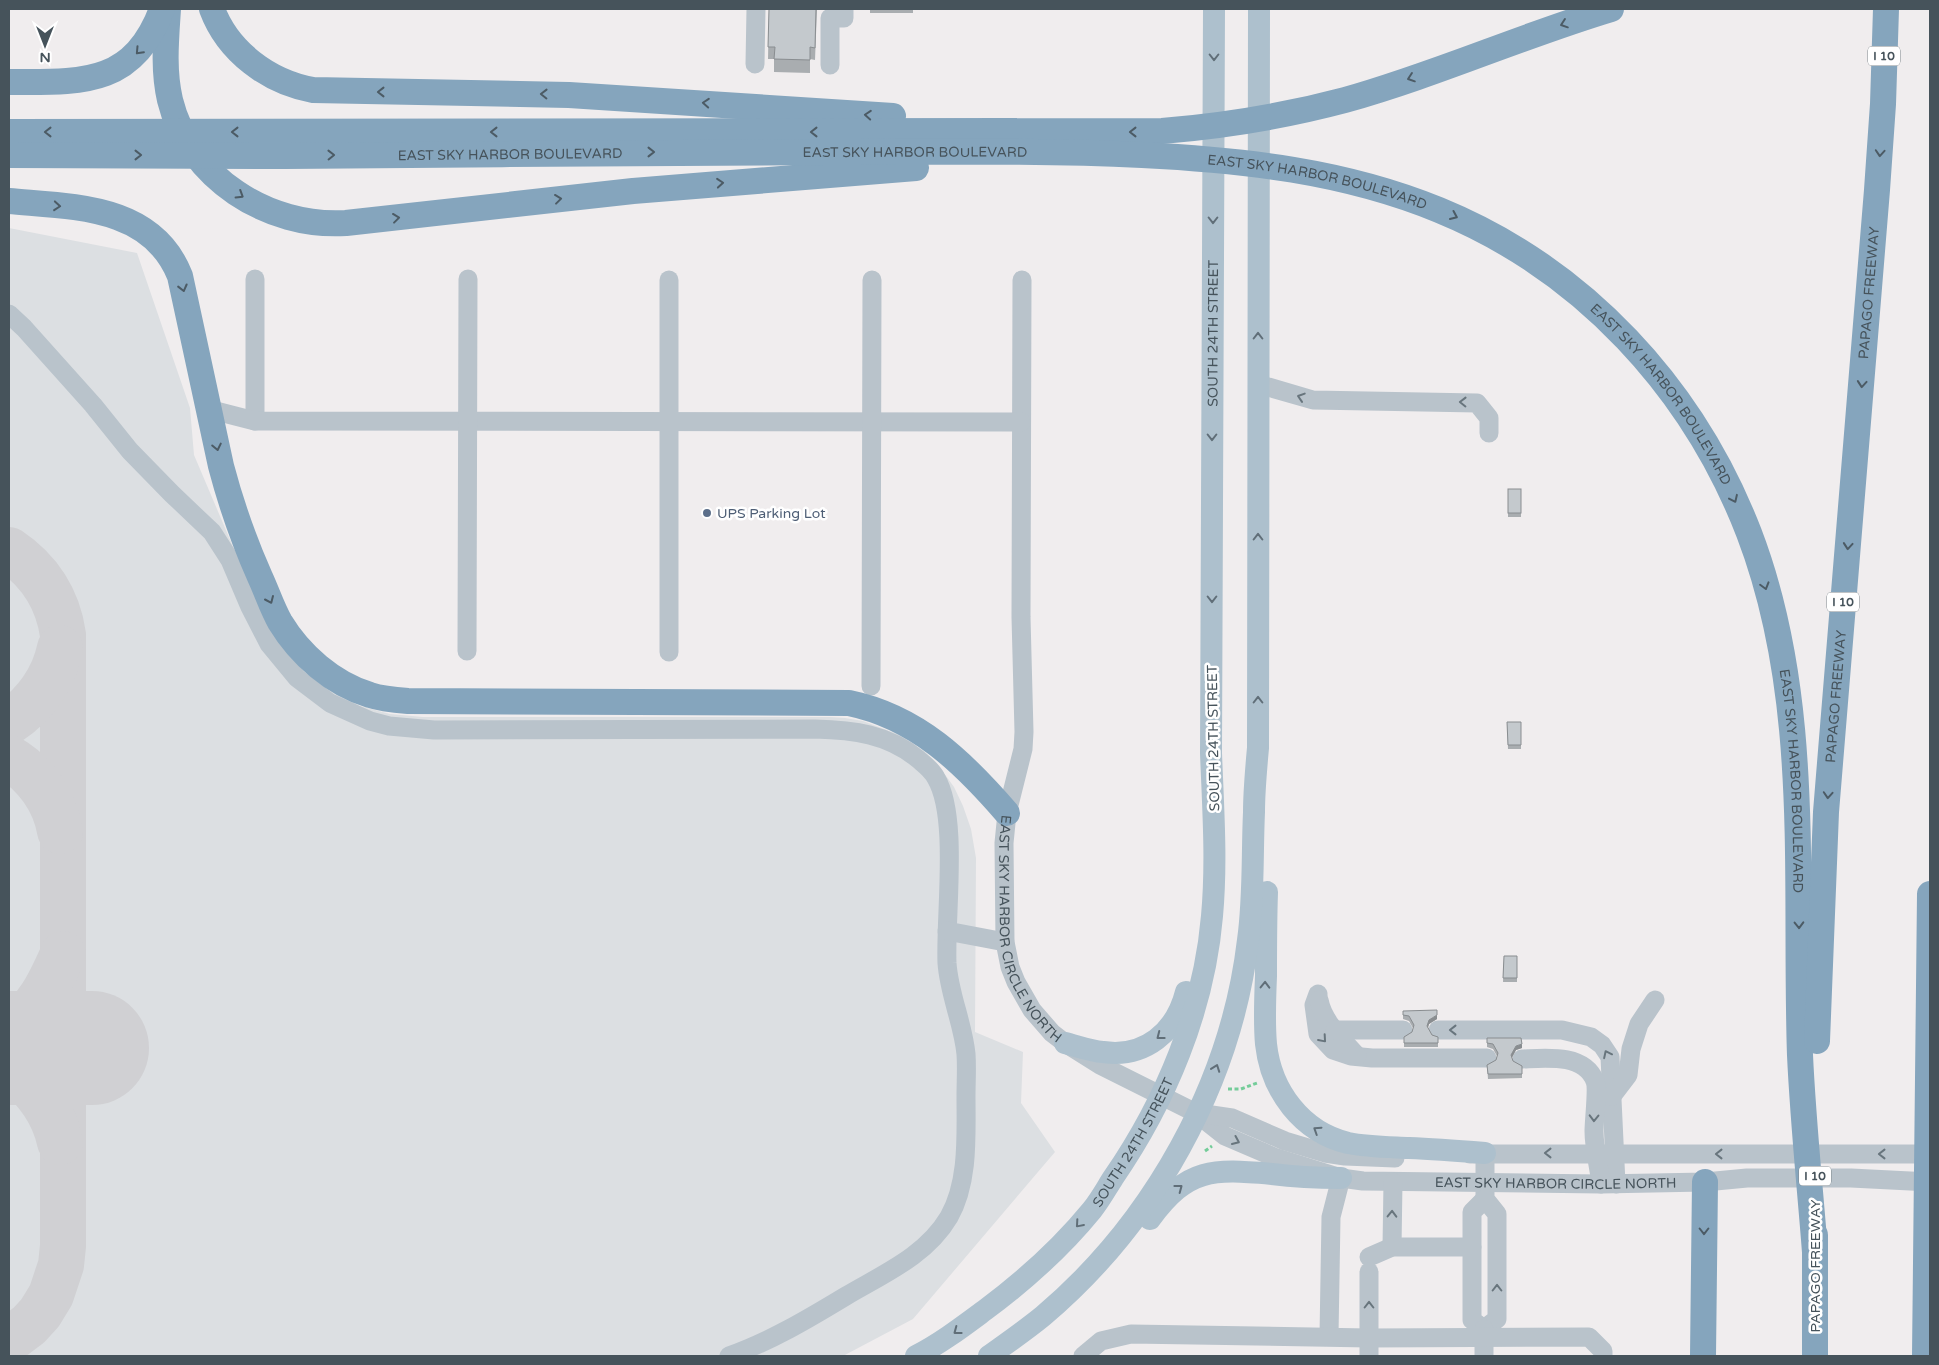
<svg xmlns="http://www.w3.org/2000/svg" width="1939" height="1365" font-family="'Varela Round',sans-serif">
  <rect width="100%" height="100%" fill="#f0edee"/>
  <!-- airport -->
  <path fill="#dcdfe2" d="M9,228L137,253L190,408L194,455L265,622L333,692L360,706L390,714L423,717H830L845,718L863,721L900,735L924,751L936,762L954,787L963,806L971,829L976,858L975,1032L1023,1052L1021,1103L1055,1152L913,1319L843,1356H9Z"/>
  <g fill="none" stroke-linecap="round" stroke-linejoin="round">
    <!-- taxiway -->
    <g stroke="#d0d0d3" stroke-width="46">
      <path d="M9,550C39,570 58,599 63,635V1246L61,1265L51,1295L40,1313L29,1325L9,1340"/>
      <path d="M9,722C35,705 54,678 60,648"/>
      <path d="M9,758C35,773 55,801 60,831"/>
      <path d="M9,1027C37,1013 51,981 63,954"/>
      <path d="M9,1068C35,1087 53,1110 60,1142"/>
    </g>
    <!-- runway -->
    <path stroke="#d0d0d3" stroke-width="114" d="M9,1048H92"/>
    <!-- path -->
    <g stroke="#74cc99" stroke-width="3" stroke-dasharray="4 2.5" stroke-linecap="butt">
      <path d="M1228,1089H1241L1257,1083"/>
      <path d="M1205,1151L1212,1146"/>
    </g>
    <!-- minor -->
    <g stroke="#b9c3cb" stroke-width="19">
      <path d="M755,64L756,9"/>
      <path d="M830,65V18H844V9"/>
      <path d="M255,279V421"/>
      <path id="s1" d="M1022,280L1021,617L1024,732L1023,749L1007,813L1004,843L1005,942L1010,967L1016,982L1032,1010L1052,1033L1065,1043L1100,1065L1196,1113L1225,1136L1274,1157L1341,1178L1363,1181L1601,1184L1705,1182L1747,1178H1851L1930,1182"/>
      <path d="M9,314L24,328L93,405L130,451L172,494L212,532L230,560L250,607L269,644L297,678L330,703L370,721L389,726L434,730L815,729C853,730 888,734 918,759C925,765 932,770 936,778C959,817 945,914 947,963C949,994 963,1023 966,1054C967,1068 966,1082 966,1096C966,1135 969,1182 949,1217C926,1256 883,1274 846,1296C808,1319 771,1341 729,1356"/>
      <path d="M1258,384L1313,400L1477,403L1489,418V433"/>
      <path d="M208,409L255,421L1021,422"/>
      <path d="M467,651L468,279"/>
      <path d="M669,652V280"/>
      <path d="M871,686L872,280"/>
      <path d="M947,931L1005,942"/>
      <path d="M1318,994L1314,1005L1318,1034L1333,1050L1351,1056L1372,1058H1487"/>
      <path d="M1319,1000C1323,1022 1343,1040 1357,1056"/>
      <path d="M1335,1030H1403"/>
      <path d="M1438,1030H1562L1591,1037L1602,1045L1610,1057L1616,1184"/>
      <path d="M1522,1059C1545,1058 1584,1053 1595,1081C1598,1088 1594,1121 1594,1131C1594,1148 1599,1167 1601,1184"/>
      <path d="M1612,1096L1628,1075L1631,1049L1639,1024L1655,1000"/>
      <path d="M1198,1113L1232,1118L1285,1141L1325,1153L1345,1156L1395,1158"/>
      <path d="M1470,1154H1930"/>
      <path d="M1392,1247L1393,1182"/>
      <path d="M1369,1257L1392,1247H1472"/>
      <path d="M1484,1329L1497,1319V1214L1485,1199V1153"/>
      <path d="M1484,1329L1472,1320V1212L1485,1199"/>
      <path d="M1484,1329V1356"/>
      <path d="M1329,1336L1331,1217L1341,1178"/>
      <path d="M1083,1356L1101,1341L1131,1334L1369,1338L1589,1337L1603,1351V1356"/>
      <path d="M1369,1356V1272"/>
    </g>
    <!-- major -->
    <g stroke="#adc0cd" stroke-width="22">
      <path d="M1267,892C1266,920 1266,948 1266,976C1265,999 1264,1022 1266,1044C1271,1091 1302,1132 1348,1143C1368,1147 1389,1147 1409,1148C1434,1149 1460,1151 1485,1153"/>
      <path d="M1065,1043C1077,1046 1090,1051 1103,1052C1145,1058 1176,1032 1186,992"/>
      <path d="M1150,1219C1188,1167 1213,1169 1272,1174C1295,1177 1318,1178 1341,1178"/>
      <path id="s2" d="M916,1356C941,1343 962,1327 985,1310C1024,1281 1061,1248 1092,1210C1100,1200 1106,1189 1113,1178C1166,1101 1204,1010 1212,916C1217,862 1213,807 1211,753L1214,9"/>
      <path d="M989,1356C1007,1343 1026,1330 1043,1316C1153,1223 1231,1084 1248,940C1254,898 1252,855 1254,812C1254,791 1256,770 1258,748L1259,9"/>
    </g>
    <!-- highway -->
    <g stroke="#85a5bd" stroke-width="26">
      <path d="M168,9C166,39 163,70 170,100C189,178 268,228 346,223L633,191L916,168"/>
      <path d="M212,9C228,52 269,82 313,90L569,95L893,116"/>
      <path d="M9,82C80,82 133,87 162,9"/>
      <path d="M9,132L1162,131C1224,126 1285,116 1345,100C1435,75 1521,36 1611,9"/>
      <path id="s3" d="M9,155C101,155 193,156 286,156C466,155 646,152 826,152C931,152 1037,150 1142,155C1243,160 1344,171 1439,210C1583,269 1693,388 1749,533C1813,700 1794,881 1800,1055C1803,1121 1810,1187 1815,1252"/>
      <path d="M9,201C73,207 152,205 180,276L221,466C231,504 244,541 260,577C267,592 272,608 280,622C300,655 333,684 370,695C382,699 395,700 408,701L849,703C917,717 963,762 1007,813"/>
      <path id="s4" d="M1817,1041L1826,812L1877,190L1883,104L1886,9"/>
      <path d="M1815,1235V1356"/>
      <path d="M1703,1356L1705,1182"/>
      <path d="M1925,1356L1930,894"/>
    </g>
  </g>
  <!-- wall -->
  <g fill="#a9adb0">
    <path d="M769,9H817L815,60L810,59V73L774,72V59H768Z"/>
    <rect x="870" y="9" width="43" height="4"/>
    <rect x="1508" y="489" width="13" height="28"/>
    <path d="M1507,722H1521V749H1508Z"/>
    <path d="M1504,956H1517V982H1503Z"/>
    <path d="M1403,1011L1437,1019L1429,1024L1428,1028L1432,1035L1438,1037V1047H1404V1037L1412,1032L1413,1028L1409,1021L1403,1019Z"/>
    <path d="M1487,1038L1522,1048L1516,1050L1512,1058L1513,1061L1522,1066V1078L1488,1079L1487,1065L1496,1060L1497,1056L1493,1049L1487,1047Z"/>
  </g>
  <!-- shaded-wall -->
  <g fill="#898d90">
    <path d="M1437,1015V1019L1429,1024L1427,1030V1026L1429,1020Z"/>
    <path d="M1522,1044V1048L1516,1050L1511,1059V1055L1516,1046Z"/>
  </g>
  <!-- building -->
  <g fill="#c4c9cd" stroke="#898d90">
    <path d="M769,9H816L815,48L810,47V60L774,59L775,47H768Z"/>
    <rect x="1508" y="489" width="13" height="24"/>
    <path d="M1507,722H1521V745H1508Z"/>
    <path d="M1504,956H1517V978H1503Z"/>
    <path d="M1437,1010V1015L1429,1020L1427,1026L1432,1035L1438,1037V1043H1404V1037L1412,1032L1414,1025L1409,1016L1403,1015V1011Z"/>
    <path d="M1487,1038H1521L1522,1044L1516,1046L1511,1055L1513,1061L1522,1066V1074H1488L1487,1065L1496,1060L1498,1053L1493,1044L1487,1043Z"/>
  </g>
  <!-- one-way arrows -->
  <defs><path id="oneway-chevron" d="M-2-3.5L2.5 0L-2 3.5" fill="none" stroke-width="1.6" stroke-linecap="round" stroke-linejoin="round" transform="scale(1.25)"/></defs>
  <g stroke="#4c5b65">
    <use href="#oneway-chevron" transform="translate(1564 24) rotate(161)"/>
    <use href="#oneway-chevron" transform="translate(139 51) rotate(133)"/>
    <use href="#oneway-chevron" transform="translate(1411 78) rotate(161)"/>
    <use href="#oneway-chevron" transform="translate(381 92) rotate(-180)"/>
    <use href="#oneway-chevron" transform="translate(544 94) rotate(-179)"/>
    <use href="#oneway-chevron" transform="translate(706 103) rotate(-176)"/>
    <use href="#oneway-chevron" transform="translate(868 115) rotate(-176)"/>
    <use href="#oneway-chevron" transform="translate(48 132) rotate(-180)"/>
    <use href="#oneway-chevron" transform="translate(235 132) rotate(180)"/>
    <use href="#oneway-chevron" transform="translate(494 132) rotate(-180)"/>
    <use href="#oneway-chevron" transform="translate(814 132) rotate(-180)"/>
    <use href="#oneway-chevron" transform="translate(1133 132) rotate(180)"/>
    <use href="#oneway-chevron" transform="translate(651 152)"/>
    <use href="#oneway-chevron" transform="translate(1880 153) rotate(94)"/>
    <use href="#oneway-chevron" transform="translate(138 155)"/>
    <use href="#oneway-chevron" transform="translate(331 155) rotate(-1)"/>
    <use href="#oneway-chevron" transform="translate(720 183) rotate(-5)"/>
    <use href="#oneway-chevron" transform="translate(240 195) rotate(32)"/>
    <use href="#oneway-chevron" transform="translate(558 199) rotate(-7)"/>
    <use href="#oneway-chevron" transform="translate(57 206) rotate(5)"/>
    <use href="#oneway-chevron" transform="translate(1454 216) rotate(24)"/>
    <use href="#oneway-chevron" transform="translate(396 218) rotate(-7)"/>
    <use href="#oneway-chevron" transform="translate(183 288) rotate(76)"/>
    <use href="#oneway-chevron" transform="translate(1862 384) rotate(95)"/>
    <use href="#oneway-chevron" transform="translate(217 447) rotate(78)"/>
    <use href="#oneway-chevron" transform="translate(1734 499) rotate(65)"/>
    <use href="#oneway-chevron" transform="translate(1848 546) rotate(95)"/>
    <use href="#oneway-chevron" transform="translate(1765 586) rotate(74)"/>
    <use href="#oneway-chevron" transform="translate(270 600) rotate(66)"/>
    <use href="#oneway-chevron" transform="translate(1828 795) rotate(94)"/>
    <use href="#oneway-chevron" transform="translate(1799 925) rotate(89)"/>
    <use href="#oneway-chevron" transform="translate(1704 1231) rotate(90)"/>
  </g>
  <g stroke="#606e78">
    <use href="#oneway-chevron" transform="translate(1214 57) rotate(90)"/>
    <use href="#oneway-chevron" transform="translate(1213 220) rotate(90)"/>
    <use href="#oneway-chevron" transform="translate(1258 336) rotate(-90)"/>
    <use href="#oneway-chevron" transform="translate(1212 437) rotate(90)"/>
    <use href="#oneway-chevron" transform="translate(1258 537) rotate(-90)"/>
    <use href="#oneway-chevron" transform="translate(1212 599) rotate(90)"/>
    <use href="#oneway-chevron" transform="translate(1258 700) rotate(-90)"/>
    <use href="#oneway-chevron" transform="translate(1265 985) rotate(-89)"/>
    <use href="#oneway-chevron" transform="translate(1160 1036) rotate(142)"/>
    <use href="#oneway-chevron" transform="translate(1216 1068) rotate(-70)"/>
    <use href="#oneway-chevron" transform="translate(1317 1130) rotate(-147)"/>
    <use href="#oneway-chevron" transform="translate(1179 1188) rotate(-37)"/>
    <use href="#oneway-chevron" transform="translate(1079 1224) rotate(131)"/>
    <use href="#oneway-chevron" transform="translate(957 1331) rotate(143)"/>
  </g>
  <g stroke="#68757d">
    <use href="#oneway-chevron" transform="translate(1301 397) rotate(-162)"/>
    <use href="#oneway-chevron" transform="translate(1463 402) rotate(-179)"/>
    <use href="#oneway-chevron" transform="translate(1453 1030) rotate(180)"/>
    <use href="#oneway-chevron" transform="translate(1323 1039) rotate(49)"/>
    <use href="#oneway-chevron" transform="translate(1607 1054) rotate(-116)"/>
    <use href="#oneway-chevron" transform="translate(1594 1118) rotate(91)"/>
    <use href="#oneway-chevron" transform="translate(1236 1141) rotate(24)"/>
    <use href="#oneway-chevron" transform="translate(1548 1153) rotate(-180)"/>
    <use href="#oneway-chevron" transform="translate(1719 1154) rotate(180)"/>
    <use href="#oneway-chevron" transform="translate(1882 1154) rotate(-180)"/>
    <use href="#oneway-chevron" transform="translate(1392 1214) rotate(-89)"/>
    <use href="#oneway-chevron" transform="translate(1497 1288) rotate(-90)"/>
    <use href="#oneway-chevron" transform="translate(1369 1305) rotate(-90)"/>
  </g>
  <!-- markers -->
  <circle fill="#5c6f8a" stroke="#fff" stroke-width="2" cx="707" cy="513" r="5"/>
  <g text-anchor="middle" stroke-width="5" stroke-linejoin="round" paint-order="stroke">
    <!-- shield labels -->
    <g fill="#fff" stroke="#7e878c" stroke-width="1">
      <rect x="1868" y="46.5" width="32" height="19" rx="4"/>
      <rect x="1827" y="592.5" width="32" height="19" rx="4"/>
      <rect x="1799" y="1166.5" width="32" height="19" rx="4"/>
    </g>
    <g font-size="12" font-weight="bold" fill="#46535b">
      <text x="1884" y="60">I 10</text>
      <text x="1843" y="606">I 10</text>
      <text x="1815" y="1180">I 10</text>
    </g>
    <!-- street labels -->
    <g font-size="14" fill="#46535b" stroke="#fff">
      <text dy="5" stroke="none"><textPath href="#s3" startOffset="906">EAST SKY HARBOR BOULEVARD</textPath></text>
      <text dy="5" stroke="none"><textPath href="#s3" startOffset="501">EAST SKY HARBOR BOULEVARD</textPath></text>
      <text dy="5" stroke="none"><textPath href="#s3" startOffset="1311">EAST SKY HARBOR BOULEVARD</textPath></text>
      <text dy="5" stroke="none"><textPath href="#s4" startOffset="750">PAPAGO FREEWAY</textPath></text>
      <text dy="5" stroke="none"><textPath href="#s2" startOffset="1134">SOUTH 24TH STREET</textPath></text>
      <text dy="5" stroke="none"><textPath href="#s3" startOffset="1731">EAST SKY HARBOR BOULEVARD</textPath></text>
      <text dy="5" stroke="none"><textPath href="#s4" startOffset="345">PAPAGO FREEWAY</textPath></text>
      <text transform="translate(1213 738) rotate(-91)" y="5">SOUTH 24TH STREET</text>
      <text dy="5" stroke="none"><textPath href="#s3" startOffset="2150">EAST SKY HARBOR BOULEVARD</textPath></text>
      <text dy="5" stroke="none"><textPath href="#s1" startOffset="658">EAST SKY HARBOR CIRCLE NORTH</textPath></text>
      <text dy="5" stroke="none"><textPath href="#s2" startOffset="309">SOUTH 24TH STREET</textPath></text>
      <text dy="5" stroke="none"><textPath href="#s1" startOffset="1309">EAST SKY HARBOR CIRCLE NORTH</textPath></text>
      <text transform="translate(1815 1266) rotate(-90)" y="5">PAPAGO FREEWAY</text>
    </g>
    <!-- service labels -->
    <g font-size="14" fill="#4e5e75" stroke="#fff" text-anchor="start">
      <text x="717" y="518">UPS Parking Lot</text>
    </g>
  </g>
  <!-- border -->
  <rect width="1939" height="1365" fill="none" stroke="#46535b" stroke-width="20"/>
  <!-- north arrow -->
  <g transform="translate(45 45) rotate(180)" stroke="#ffffff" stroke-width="4" paint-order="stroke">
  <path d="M0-4L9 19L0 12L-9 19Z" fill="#46535b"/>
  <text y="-8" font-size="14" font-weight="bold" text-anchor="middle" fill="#46535b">N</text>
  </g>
</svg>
